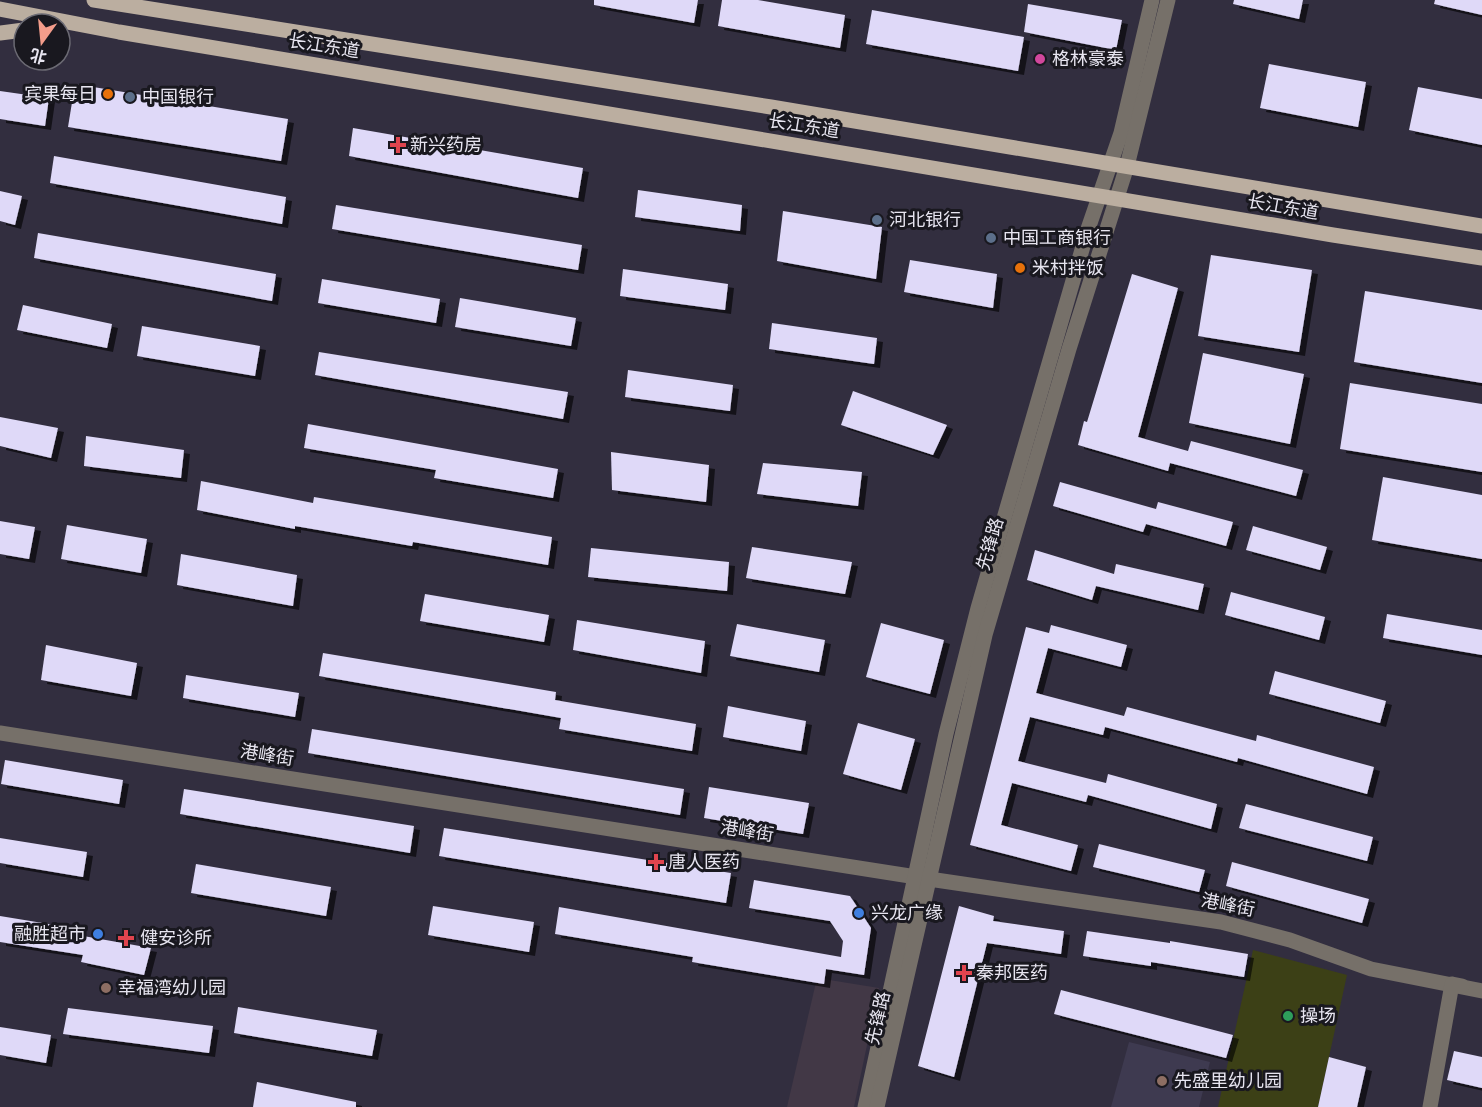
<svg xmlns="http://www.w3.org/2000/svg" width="1482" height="1107" font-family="Roboto,'Noto Sans SC',sans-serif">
  <defs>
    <filter id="shadow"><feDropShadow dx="6" dy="4" stdDeviation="0" flood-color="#0009"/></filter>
  </defs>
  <rect width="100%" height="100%" fill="#322e3f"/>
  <!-- commercial -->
  <path fill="#423846" d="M817,978L879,988L854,1107H787Z"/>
  <!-- built -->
  <path fill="#3e3a50" d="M1129,1042L1210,1062L1199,1107H1111Z"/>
  <!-- green -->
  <path fill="#3c4016" d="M1253,950L1347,975L1318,1107H1218Z"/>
  <!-- building -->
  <g fill="#dfd9f8" filter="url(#shadow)">
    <path d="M594,0H698L694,23L594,5Z"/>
    <path d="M722,0H758L845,15L840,48L718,26Z"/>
    <path d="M1234,0H1303L1299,19L1233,4Z"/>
    <path d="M1435,0H1482V15L1434,4Z"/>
    <path d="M1028,4L1122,20L1116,50L1024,32Z"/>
    <path d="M872,10L1024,37L1018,71L866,44Z"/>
    <path d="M1269,64L1366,82L1358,127L1260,108Z"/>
    <path d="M75,84L288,119L281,161L68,127Z"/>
    <path d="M1418,87L1482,99V145L1409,130Z"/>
    <path d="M0,91L49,98L45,126L0,119Z"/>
    <path d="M353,128L583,168L578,198L349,156Z"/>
    <path d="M54,156L286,197L282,224L50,183Z"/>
    <path d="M638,190L742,205L740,231L635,217Z"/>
    <path d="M0,191L22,196L15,225L0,221Z"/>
    <path d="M336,205L582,245L578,270L332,229Z"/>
    <path d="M783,211L882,227L876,279L777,261Z"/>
    <path d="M38,233L276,274L272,301L34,258Z"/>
    <path d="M1211,255L1312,270L1299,352L1198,336Z"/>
    <path d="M910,260L997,274L993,308L904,292Z"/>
    <path d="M623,269L728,284L725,310L620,296Z"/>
    <path d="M1132,274L1178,288L1138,437L1188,451L1191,441L1303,470L1296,496L1170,463L1168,471L1078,445L1084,421L1087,422Z"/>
    <path d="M322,279L440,299L436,323L318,303Z"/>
    <path d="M1365,291L1482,310V383L1354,362Z"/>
    <path d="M460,298L576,318L571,346L455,327Z"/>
    <path d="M23,305L112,324L107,348L17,330Z"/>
    <path d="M772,323L877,338L874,364L769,349Z"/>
    <path d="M142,326L260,346L255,376L137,356Z"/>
    <path d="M319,352L568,392L563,419L315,375Z"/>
    <path d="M1203,353L1304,374L1290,444L1189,423Z"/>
    <path d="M628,370L733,385L730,411L625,397Z"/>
    <path d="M1350,383L1482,404V472L1340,449Z"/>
    <path d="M853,391L947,425L933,455L841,425Z"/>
    <path d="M0,417L58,428L51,458L0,446Z"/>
    <path d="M308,424L558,469L553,498L434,478L436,470L304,448Z"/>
    <path d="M86,436L184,450L181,478L84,466Z"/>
    <path d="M611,452L709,465L706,502L612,490Z"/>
    <path d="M763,463L862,472L858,506L757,494Z"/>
    <path d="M1383,477L1482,495V559L1372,540Z"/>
    <path d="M201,481L313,503L314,497L552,537L548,565L413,542L412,546L295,526V529L197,510Z"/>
    <path d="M1060,482L1156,509L1158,502L1233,522L1226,546L1146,524L1143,532L1053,506Z"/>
    <path d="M0,521L35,527L29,559L0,554Z"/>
    <path d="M67,525L147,539L141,573L61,559Z"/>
    <path d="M1253,526L1327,547L1320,570L1246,550Z"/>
    <path d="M752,547L852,562L845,594L746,578Z"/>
    <path d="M591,548L729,562L727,591L588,577Z"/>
    <path d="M1035,550L1114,574L1116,564L1204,584L1198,610L1096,586L1092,600L1027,580Z"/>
    <path d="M181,554L297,575L293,606L177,585Z"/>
    <path d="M1231,592L1325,617L1319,640L1225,615Z"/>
    <path d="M425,594L549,615L544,642L420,621Z"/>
    <path d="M1387,614L1482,630V655L1383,638Z"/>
    <path d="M577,620L705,641L701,673L573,650Z"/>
    <path d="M881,623L944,640L930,694L866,677Z"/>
    <path d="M737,624L825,640L819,672L730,656Z"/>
    <path d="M1051,625L1127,645L1121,667L1048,648L1036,693L1124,716L1127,707L1256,741L1257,735L1374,767L1367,794L1238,758L1237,762L1105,727L1103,735L1030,717L1018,761L1106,783L1108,774L1217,804L1211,829L1088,795L1086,802L1012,783L1001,825L1078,845L1071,871L970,845L1026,627L1049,633Z"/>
    <path d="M46,645L137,663L131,696L41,680Z"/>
    <path d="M323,653L556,692L555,700L696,724L692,751L559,729L561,718L319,676Z"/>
    <path d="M1275,671L1386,701L1380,723L1269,694Z"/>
    <path d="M186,675L299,693L295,717L183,698Z"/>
    <path d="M728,706L806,721L801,751L723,737Z"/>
    <path d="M858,723L915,739L901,790L843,774Z"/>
    <path d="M312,729L684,789L680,815L308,753Z"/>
    <path d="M5,760L123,780L119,804L1,784Z"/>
    <path d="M709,787L809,803L803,834L704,818Z"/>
    <path d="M184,789L414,826L410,853L180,814Z"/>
    <path d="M1246,804L1373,837L1367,861L1239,828Z"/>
    <path d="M444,828L731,873L726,903L439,856Z"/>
    <path d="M0,838L87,852L83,877L0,863Z"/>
    <path d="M1099,844L1205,870L1199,892L1093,867Z"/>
    <path d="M1232,862L1369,899L1362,923L1226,886Z"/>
    <path d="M196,864L331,887L326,916L191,893Z"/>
    <path d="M754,880L850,896L871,928L864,975L826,969L824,984L692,962L693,957L555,934L559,907L841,957L843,941L830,921L749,908Z"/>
    <path d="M433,906L534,922L529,952L428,935Z"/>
    <path d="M959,906L994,916L993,921L1064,931L1061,954L987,943L954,1077L918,1066Z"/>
    <path d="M0,916L73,928L72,934L151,948L144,975L81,962L83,955L0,942Z"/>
    <path d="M1087,931L1170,943V941L1248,954L1244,977L1151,962V966L1083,956Z"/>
    <path d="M1061,990L1233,1035L1226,1058L1054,1014Z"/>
    <path d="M238,1007L377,1030L372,1056L234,1033Z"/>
    <path d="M68,1008L213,1026L209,1053L63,1034Z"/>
    <path d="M0,1027L51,1035L46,1063L0,1055Z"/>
    <path d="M1454,1051L1482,1057V1088L1447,1080Z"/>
    <path d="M1329,1057L1366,1067L1357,1107H1318Z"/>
    <path d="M257,1082L356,1102V1107H253Z"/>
  </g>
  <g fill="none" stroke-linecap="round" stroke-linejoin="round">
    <!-- minor -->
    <g stroke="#767069" stroke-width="15">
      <path d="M0,733L929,879L1221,922L1290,940L1371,969L1482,991"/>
      <path d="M865,1107L946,734L978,608L1088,229L1121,133L1152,0"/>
      <path d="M877,1107L985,635L1069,349L1127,166L1168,0"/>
      <path d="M1430,1107L1452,984L1462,986"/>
    </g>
    <!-- major -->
    <g stroke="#bbaea0" stroke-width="15">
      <path d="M94,0L771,107L1482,226"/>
      <path d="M0,9L119,32L1333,235L1482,258"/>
      <path d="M0,33L24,30"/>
    </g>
  </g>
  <!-- markers -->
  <circle fill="#d1479c" stroke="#19181f" stroke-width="2" cx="1040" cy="59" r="6"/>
  <g fill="#e8710a" stroke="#19181f" stroke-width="2">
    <circle cx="108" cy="94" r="6"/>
    <circle cx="1020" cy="268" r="6"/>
  </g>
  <g fill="#5c6f8a" stroke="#19181f" stroke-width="2">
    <circle cx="130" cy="97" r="6"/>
    <circle cx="877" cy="220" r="6"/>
    <circle cx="991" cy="238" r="6"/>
  </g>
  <g fill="#e0444e" stroke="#19181f" stroke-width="2">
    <path d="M395 136h6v6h6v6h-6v6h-6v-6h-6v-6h6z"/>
    <path d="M653 853h6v6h6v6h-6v6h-6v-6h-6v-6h6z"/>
    <path d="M123 929h6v6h6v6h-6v6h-6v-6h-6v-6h6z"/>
    <path d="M961 964h6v6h6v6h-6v6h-6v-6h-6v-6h6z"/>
  </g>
  <g fill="#3f7fe0" stroke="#19181f" stroke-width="2">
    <circle cx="859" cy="913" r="6"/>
    <circle cx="98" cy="934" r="6"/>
  </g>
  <g fill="#8d6e63" stroke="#19181f" stroke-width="2">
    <circle cx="106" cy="988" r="6"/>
    <circle cx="1162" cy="1081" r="6"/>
  </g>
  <circle fill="#2e9e5b" stroke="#19181f" stroke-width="2" cx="1288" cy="1016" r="6"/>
  <g text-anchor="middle" stroke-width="6" stroke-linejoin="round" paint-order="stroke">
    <!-- street labels -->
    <g font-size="18" fill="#e7e5f0" stroke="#19181f">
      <text transform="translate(324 46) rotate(9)" y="6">长江东道</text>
      <text transform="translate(804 126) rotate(9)" y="6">长江东道</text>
      <text transform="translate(1283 207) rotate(10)" y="6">长江东道</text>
      <text transform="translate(990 544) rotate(-74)" y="6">先锋路</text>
      <text transform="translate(267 755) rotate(9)" y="6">港峰街</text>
      <text transform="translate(747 831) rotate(9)" y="6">港峰街</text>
      <text transform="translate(1228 905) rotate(11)" y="6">港峰街</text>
      <text transform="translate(878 1018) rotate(-77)" y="6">先锋路</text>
    </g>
    <!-- poi labels -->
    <g font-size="18" fill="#e7e5f0" stroke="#19181f" text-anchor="start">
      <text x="1052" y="65">格林豪泰</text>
      <text x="96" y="100" text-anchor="end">宾果每日</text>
      <text x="142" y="103">中国银行</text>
      <text x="410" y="151">新兴药房</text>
      <text x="889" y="226">河北银行</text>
      <text x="1003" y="244">中国工商银行</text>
      <text x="1032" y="274">米村拌饭</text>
      <text x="668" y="868">唐人医药</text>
      <text x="871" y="919">兴龙广缘</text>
      <text x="86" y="940" text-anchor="end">融胜超市</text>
      <text x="140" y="944">健安诊所</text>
      <text x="976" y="979">秦邦医药</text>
      <text x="118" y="994">幸福湾幼儿园</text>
      <text x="1300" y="1022">操场</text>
      <text x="1174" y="1087">先盛里幼儿园</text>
    </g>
  </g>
  <!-- north arrow -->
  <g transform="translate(42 42) rotate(195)"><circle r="28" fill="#19181f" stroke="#6b6a73" stroke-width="1.5"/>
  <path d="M0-4.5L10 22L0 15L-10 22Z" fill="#f49d8b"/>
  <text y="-9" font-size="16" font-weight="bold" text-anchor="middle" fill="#e7e5f0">北</text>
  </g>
</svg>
